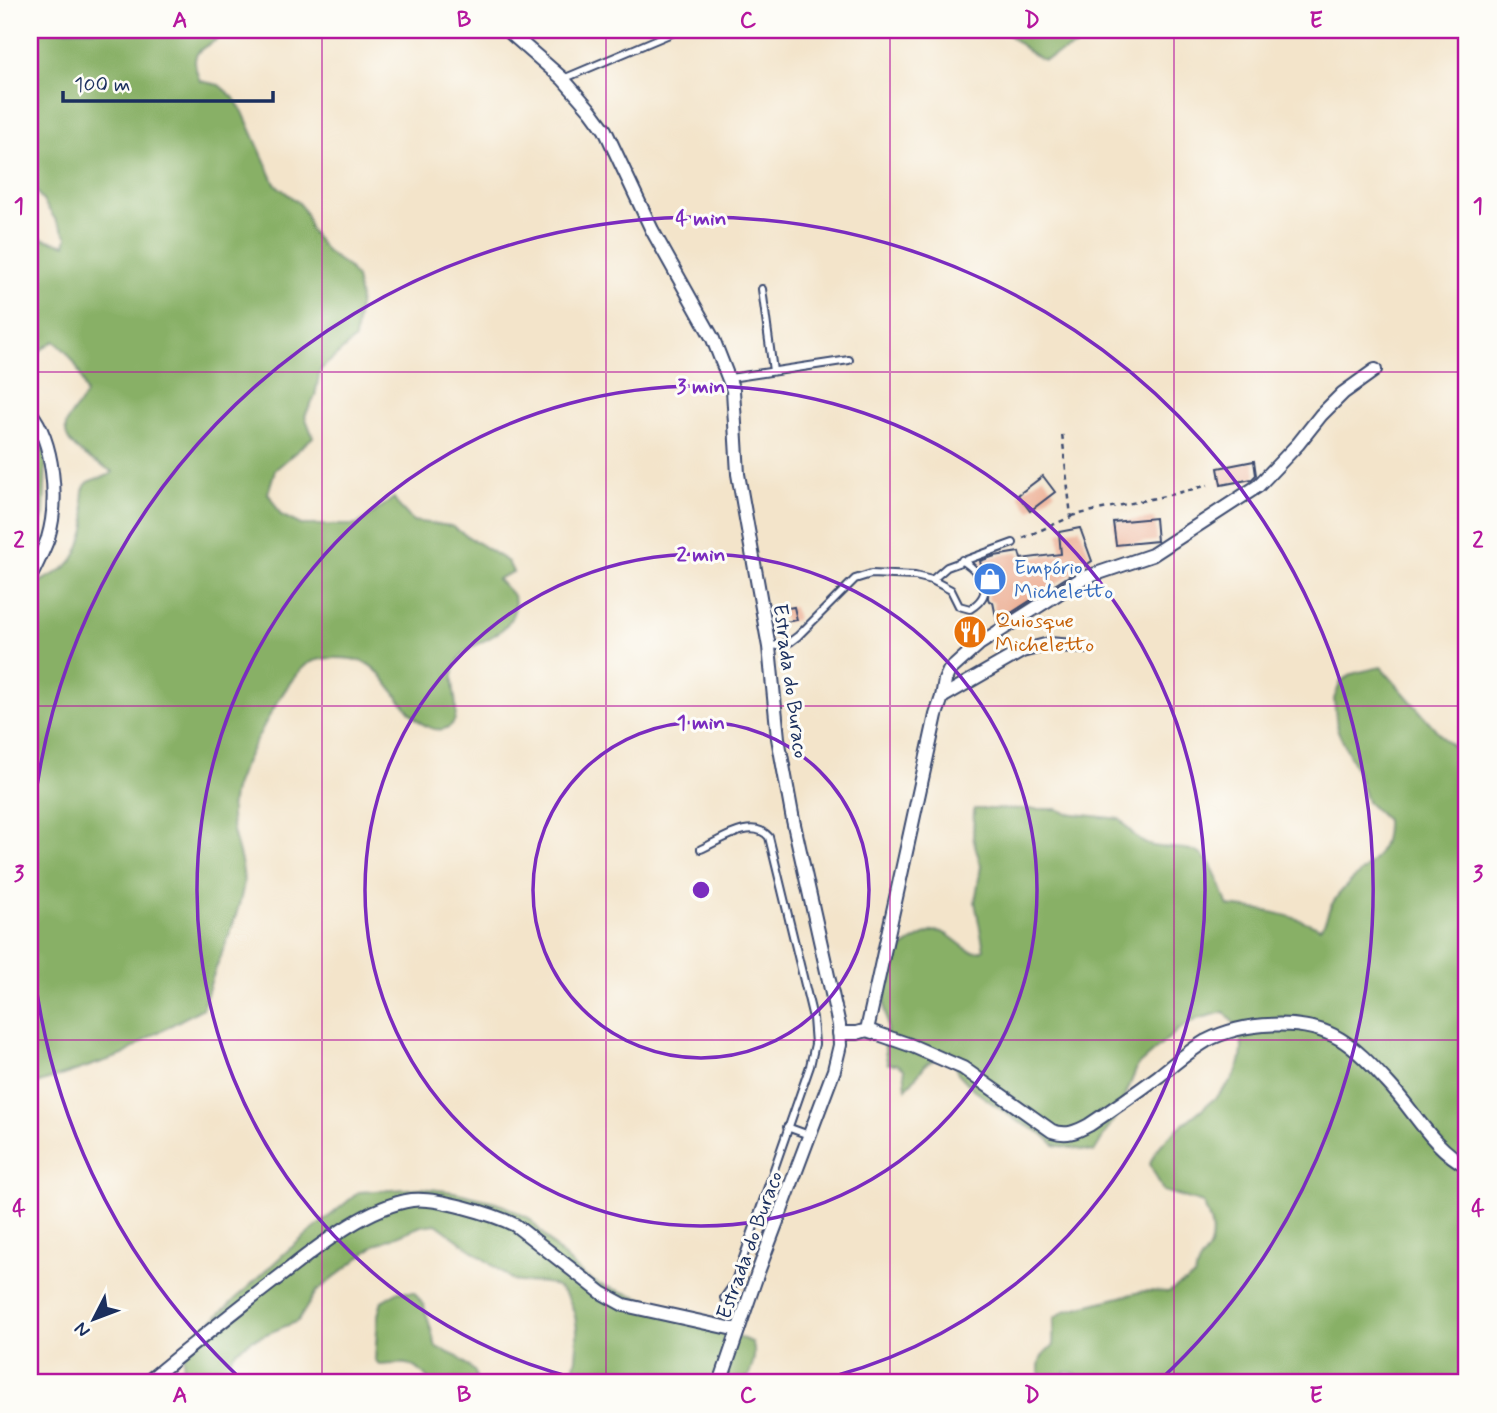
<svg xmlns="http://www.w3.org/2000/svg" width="1497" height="1413" font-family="Mynerve,sans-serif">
  <rect width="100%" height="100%" fill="#fdfcf7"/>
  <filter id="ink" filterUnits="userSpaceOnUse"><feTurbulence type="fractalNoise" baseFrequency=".0143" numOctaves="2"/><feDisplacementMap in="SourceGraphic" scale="14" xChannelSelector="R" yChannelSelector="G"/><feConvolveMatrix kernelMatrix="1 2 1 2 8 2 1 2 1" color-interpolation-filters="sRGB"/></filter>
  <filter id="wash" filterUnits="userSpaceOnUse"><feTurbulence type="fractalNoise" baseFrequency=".00686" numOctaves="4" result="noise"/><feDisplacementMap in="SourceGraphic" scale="28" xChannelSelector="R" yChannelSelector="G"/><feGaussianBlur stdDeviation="1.57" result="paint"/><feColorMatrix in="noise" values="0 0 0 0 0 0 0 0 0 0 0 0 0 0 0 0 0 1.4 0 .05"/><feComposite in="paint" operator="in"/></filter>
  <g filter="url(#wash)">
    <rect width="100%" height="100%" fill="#f3e4ca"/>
    <!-- forest -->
    <g fill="#88b066" stroke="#527062" stroke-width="2">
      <path d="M30,30H228C210,51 184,43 200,81L219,85L233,97L243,112L275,184L300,204L306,214L311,231L327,252L349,268L356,278L360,298L355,339L320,370L315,396L305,416L313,437L275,470L268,493L281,515L301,525H357L394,498L397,504L413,521L451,526L508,562L513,572L497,579C502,584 508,589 512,594C520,606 510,624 500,631C481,646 456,647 453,676C451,691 466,723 444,729C412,736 392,676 366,663C357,659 344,658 335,658C326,658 317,659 309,663C288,674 238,770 233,794C232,801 231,809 231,815C231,837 247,867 243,888C235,930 213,967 203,1008L151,1036L123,1055L30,1086V588C56,570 72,574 82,539C86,529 87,523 85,513C84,504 80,494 85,486C91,476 105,480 113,472C97,462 58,447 67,422C71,413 81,403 86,394C82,373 71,353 54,341L41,350L30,369V235L65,245L67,237L33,186L30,177Z"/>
      <path d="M1002,30H1098L1094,38L1045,60C1033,58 1014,38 1002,30Z"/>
      <path d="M30,421L34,424L46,458L44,515L30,551Z"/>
      <path d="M1381,667L1445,740L1467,757V1383H1083L1074,1373L1065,1372L1064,1383H1045C1034,1370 1039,1354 1053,1346L1054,1318L1065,1311L1144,1291L1168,1292L1195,1276C1198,1258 1205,1259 1210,1246C1215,1230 1209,1217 1203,1203L1163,1191L1150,1164C1166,1116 1257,1097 1240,1033C1238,1026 1229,1018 1224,1012L1197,1019L1178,1030L1138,1065L1120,1109L1094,1152L1055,1145L1042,1133L1017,1121L974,1090L958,1073L949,1053L927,1063L906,1089L904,1069L897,1064H888C882,1044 886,1045 887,1027C887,1018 884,1009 885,1000C885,988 895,957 903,948C908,943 925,934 932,932C952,926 966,962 984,949L975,902L981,866L973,838L974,809H1057L1066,813L1120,819C1128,828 1137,841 1149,845C1168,851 1192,843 1207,860C1217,872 1222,892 1228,906C1260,909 1291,914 1320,928C1328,921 1327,911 1332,904C1353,869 1388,867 1386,820L1367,802L1357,771L1337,729L1334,699L1341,681L1355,673Z"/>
      <path d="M422,1188L454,1192L496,1202L529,1218L554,1247L583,1275L598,1284L688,1313L722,1331L752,1342C758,1355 751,1371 745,1383H572C570,1373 575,1367 576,1357C579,1331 578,1290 546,1283C536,1281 525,1284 514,1281L436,1224L421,1226L375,1245L316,1292L298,1321L252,1340L237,1350L231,1358V1363L237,1369L254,1375V1383C235,1383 195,1385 183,1370L184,1355L201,1331L287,1251L359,1192Z"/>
      <path d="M397,1292H414L424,1306L436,1347L458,1357L475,1372L477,1383H431C412,1359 408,1363 380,1365L375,1360L378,1315L382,1301Z"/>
    </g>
    <g id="blocks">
      <!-- building -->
      <g fill="#ecad93">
        <path d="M1254,461L1256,475L1252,479L1221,485L1218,468Z"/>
        <path d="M1043,476L1055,492L1030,511L1018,495Z"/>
        <path d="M1155,518L1157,541L1116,545L1113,522Z"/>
        <path d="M1080,528L1092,561L997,622L993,602L989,601L988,598L989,582L982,570L980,561L995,556L1019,552L1021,559L1061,554L1059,532Z"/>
        <path d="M794,607L797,620L785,622L782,609Z"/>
        <path d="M972,621L981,630L967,642L960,635L962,626Z"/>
      </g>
    </g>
  </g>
  <g filter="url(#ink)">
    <use href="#blocks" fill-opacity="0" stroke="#3b4a6e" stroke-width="2"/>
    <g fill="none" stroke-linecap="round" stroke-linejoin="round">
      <defs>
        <g id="service">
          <path d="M563,79L679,30"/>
          <path d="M762,289L773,371"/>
          <path d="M730,378L849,360"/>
          <path d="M932,580L951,590L959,606L970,609C997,592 982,574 962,560"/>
          <path d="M769,647L790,642L798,636L855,579L871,574L915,576L932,580L947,567L1013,543"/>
          <path d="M701,849C720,841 752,817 769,837L813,1018L815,1044L810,1066L734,1284L724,1298"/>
          <path d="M787,1127L809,1135"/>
        </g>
        <g id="minor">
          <path d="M507,30L563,79L591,111L605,130L652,230L713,339L733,390L738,474L769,647L778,738L793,820L839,1025L840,1045L834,1070L758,1272L720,1383"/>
          <path d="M30,412C54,442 59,501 48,538C43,552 36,565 30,578"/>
          <path d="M942,697L945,680L949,671L979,644L1081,579L1152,555L1258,486L1298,444L1321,415L1343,393L1375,370"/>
          <path d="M867,1030L910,1045L963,1068L1052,1131C1067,1136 1076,1132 1089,1125C1113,1109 1136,1093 1159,1076C1174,1064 1189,1051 1206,1041C1242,1022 1304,1017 1340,1039C1358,1050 1373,1067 1387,1082C1414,1110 1432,1148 1467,1166"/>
          <path d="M839,1033H857L867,1030L936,715L942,697L1022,651L1049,644L1084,647"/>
          <path d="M146,1383C188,1348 231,1314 275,1280C313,1251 364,1207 412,1200C435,1197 493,1214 515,1225L602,1293L624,1305L738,1330"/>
        </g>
      </defs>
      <!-- service casing -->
      <use href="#service" stroke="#3b4a6e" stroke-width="10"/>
      <!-- minor casing -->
      <use href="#minor" stroke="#3b4a6e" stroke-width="16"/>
      <!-- path -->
      <g stroke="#3b4a6e" stroke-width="2.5" stroke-dasharray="5 5" stroke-linecap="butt">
        <path d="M1071,516C1117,505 1163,498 1208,485"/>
        <path d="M1023,538L1071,517L1062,433"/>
      </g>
      <!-- service -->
      <use href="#service" stroke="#fff" stroke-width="6"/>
      <!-- minor -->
      <use href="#minor" stroke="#fff" stroke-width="12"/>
    </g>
  </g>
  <!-- grid -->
  <path fill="none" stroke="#b5179e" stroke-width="2" stroke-opacity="0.55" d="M322,30V1383M606,30V1383M890,30V1383M1174,30V1383M30,372H1467M30,706H1467M30,1040H1467"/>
  <!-- distance rings -->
  <g fill="none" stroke="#7b2cbf" stroke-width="3.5">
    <circle cx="701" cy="890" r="168"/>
    <circle cx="701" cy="890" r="336"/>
    <path d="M596 1383A504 504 0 1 1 806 1383"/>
    <path d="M243 1381A672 672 0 0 1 30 925M30 855A672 672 0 1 1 1159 1381"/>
  </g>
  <!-- icons -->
  <defs>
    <symbol id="shop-disc" viewBox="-11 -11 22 22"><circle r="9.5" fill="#3f7fe0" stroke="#fdfcf7"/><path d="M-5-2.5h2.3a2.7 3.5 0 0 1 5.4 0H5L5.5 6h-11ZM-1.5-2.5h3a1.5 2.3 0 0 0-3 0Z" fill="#fff"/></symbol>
    <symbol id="restaurant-disc" viewBox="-11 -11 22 22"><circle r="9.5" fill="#e8710a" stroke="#fdfcf7"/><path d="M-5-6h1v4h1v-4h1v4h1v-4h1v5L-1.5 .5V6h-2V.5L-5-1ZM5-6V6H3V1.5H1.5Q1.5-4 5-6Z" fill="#fff"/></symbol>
  </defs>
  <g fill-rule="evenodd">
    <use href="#shop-disc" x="971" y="560" width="38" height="38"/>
    <use href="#restaurant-disc" x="951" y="613" width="38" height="38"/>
  </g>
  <g text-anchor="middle" stroke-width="6" stroke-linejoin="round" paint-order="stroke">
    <!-- shop labels -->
    <g font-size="21" fill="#366cbe" stroke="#fdfcf7" text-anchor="start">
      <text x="1014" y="574">Empório<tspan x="1014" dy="24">Micheletto</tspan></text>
    </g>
    <!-- food labels -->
    <g font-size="21" fill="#c56008" stroke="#fdfcf7" text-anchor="start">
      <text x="995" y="627">Quiosque<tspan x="995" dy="24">Micheletto</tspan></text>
    </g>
    <!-- street labels -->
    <g font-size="21" fill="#1b2f5e" stroke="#fdfcf7">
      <text transform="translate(791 681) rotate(82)" y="7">Estrada do Buraco</text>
      <text transform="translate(749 1245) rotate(-70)" y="7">Estrada do Buraco</text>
    </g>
  </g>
  <circle cx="701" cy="890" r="10" fill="#7b2cbf" stroke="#fdfcf7" stroke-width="3.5"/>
  <g font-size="21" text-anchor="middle" font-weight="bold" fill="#7b2cbf" stroke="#fdfcf7" stroke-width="6" stroke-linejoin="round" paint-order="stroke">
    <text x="701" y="225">4 min</text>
    <text x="701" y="393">3 min</text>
    <text x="701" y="561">2 min</text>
    <text x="701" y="729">1 min</text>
  </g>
  <!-- margin -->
  <rect width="1497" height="1413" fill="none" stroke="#fdfcf7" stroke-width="77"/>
  <!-- north arrow -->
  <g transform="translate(94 1319) rotate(228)" stroke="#fdfcf7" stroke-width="5" paint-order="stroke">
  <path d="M0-5L12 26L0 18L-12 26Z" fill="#1b2f5e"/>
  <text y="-10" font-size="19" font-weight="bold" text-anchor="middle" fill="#1b2f5e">N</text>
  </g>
  <!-- scale -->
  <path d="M63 91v10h210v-10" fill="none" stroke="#1b2f5e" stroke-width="3.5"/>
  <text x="74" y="91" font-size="21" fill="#1b2f5e" stroke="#fdfcf7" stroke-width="5" paint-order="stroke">100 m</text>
  <rect x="38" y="38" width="1420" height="1336" fill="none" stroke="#b5179e" stroke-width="2.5"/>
  <g font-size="23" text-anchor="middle" font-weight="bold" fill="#b5179e">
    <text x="180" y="27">A</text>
    <text x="464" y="27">B</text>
    <text x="748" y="27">C</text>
    <text x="1032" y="27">D</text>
    <text x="1316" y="27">E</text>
    <text x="19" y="213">1</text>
    <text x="1478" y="213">1</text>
    <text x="19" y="547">2</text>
    <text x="1478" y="547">2</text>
    <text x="19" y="881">3</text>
    <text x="1478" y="881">3</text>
    <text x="19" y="1215">4</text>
    <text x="1478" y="1215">4</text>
    <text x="180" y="1402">A</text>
    <text x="464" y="1402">B</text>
    <text x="748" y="1402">C</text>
    <text x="1032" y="1402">D</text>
    <text x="1316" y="1402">E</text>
  </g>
</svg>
